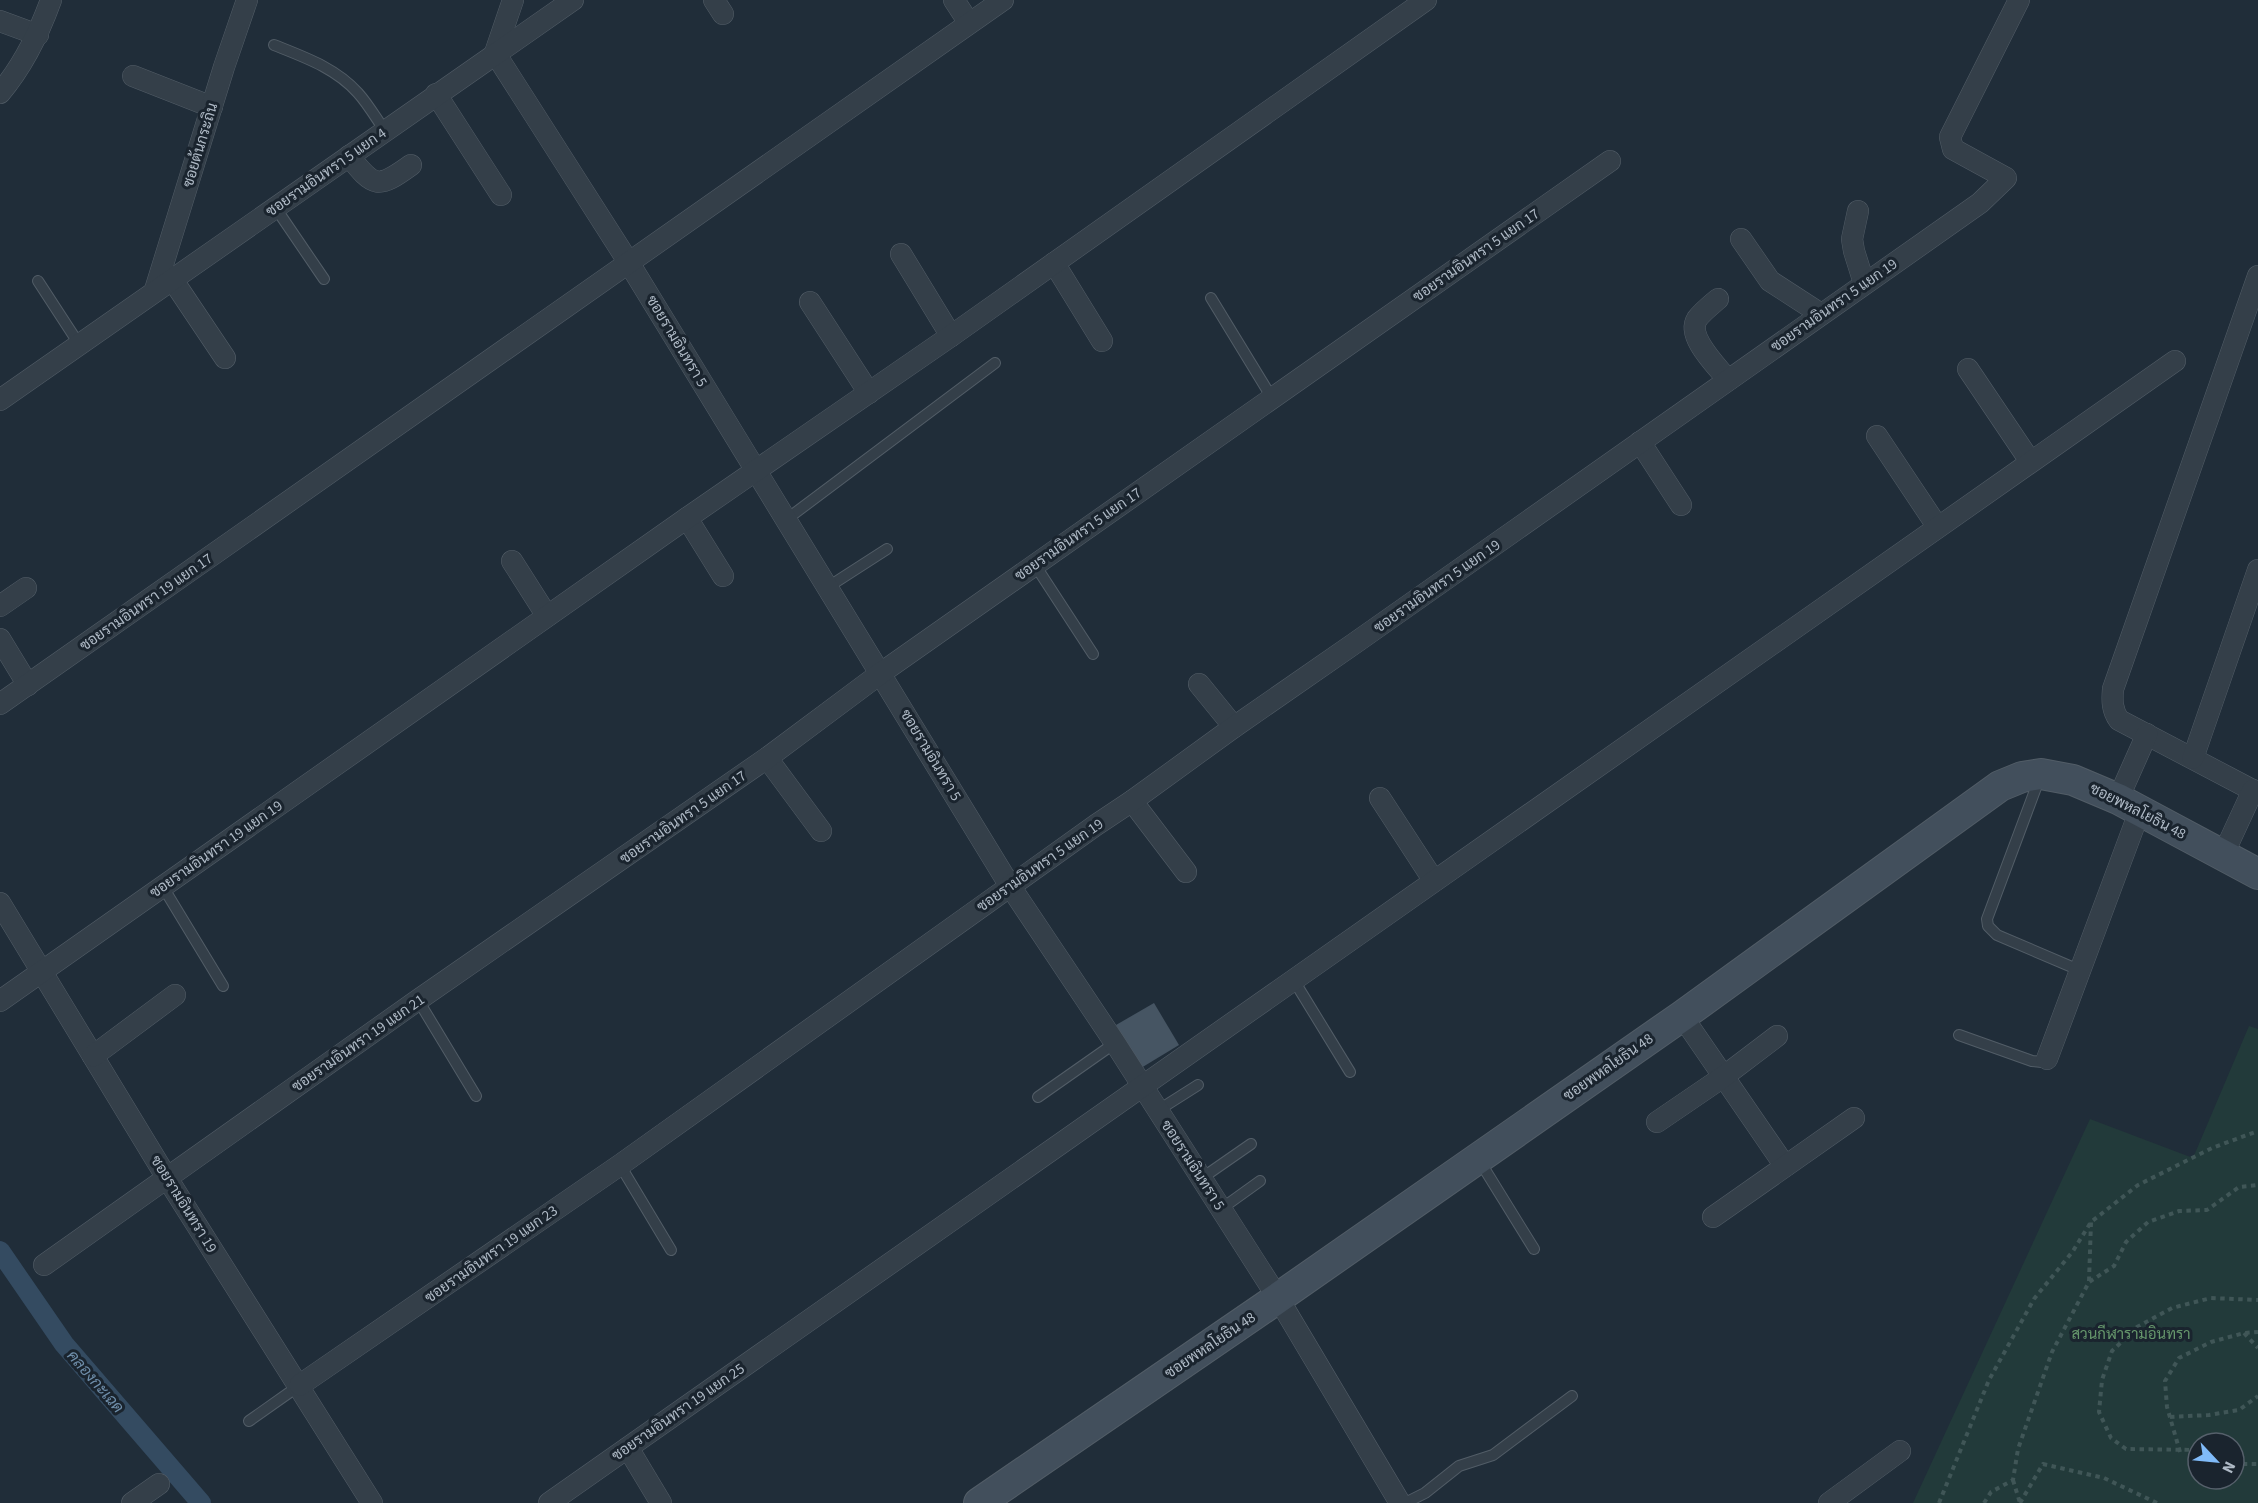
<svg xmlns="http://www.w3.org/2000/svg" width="2258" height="1503" font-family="'Source Sans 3',Sarabun,sans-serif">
  <rect width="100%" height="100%" fill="#202d39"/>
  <!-- green -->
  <path fill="#223a3a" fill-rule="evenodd" d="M2249,1026L2258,1029V1503H1913L2090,1119L2193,1158ZM2198,1443H2234V1479H2198Z"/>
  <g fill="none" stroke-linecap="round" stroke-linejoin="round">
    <!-- canal -->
    <path stroke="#344b61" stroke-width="20" d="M0,1251L64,1344L201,1503"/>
  </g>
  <!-- building -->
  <path fill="#465563" d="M1154,1003L1179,1045L1141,1068L1116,1025Z"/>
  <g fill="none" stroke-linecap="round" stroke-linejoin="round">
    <defs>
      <g id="lane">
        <path d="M274,45C304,57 336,68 358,93C368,104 376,118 385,131"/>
        <path d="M275,207L324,279"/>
        <path d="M38,281L79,344"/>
        <path d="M1211,298L1272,398"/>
        <path d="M787,519L995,363"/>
        <path d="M1035,565L1093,654"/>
        <path d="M828,587L887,549"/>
        <path d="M2040,777L1987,919L1988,926L1997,935L2079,970"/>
        <path d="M163,887L223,986"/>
        <path d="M1293,979L1350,1072"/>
        <path d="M418,1000L476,1096"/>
        <path d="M1959,1035L2032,1061L2042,1062L2047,1059"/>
        <path d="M1038,1097L1115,1043"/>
        <path d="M1157,1111L1198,1085"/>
        <path d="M1479,1160L1534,1249"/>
        <path d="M620,1165L671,1250"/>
        <path d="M1202,1178L1251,1144"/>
        <path d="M1221,1209L1260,1181"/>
        <path d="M249,1421L300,1385"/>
        <path d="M1405,1503L1425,1493L1459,1466L1493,1455L1572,1396"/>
      </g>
      <g id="street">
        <path d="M513,0L495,53L629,263L1010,886L1115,1043L1278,1298L1400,1503"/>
        <path d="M714,0L723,14"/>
        <path d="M954,0L969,23"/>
        <path d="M0,21L38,35"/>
        <path d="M133,76L212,107"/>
        <path d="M0,93C23,66 39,33 51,0"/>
        <path d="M436,94L501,195"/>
        <path d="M349,156C374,188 378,189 411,165"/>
        <path d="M1858,211L1852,239L1854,251L1864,283"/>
        <path d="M1741,239L1770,281L1821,314"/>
        <path d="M901,254L951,336"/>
        <path d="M1054,263L1102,341"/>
        <path d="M2258,276L2113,689C2112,701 2112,710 2119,720L2258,793"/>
        <path d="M172,279L225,358"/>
        <path d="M155,290L224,67L247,0"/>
        <path d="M1718,299C1711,305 1702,312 1697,319C1686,337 1717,366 1728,380"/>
        <path d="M810,302L869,393"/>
        <path d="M1968,369L2030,461"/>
        <path d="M0,400L573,0"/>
        <path d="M1877,436L1937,526"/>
        <path d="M1640,442L1681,505"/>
        <path d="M687,518L723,576"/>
        <path d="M512,561L547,616"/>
        <path d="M0,606L26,588"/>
        <path d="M0,639L28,685"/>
        <path d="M1199,684L1234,727"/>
        <path d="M0,704L1003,0"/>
        <path d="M767,758L821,831"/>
        <path d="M2193,758L2258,570"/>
        <path d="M1380,798L1434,881"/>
        <path d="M2118,799L2147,734"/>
        <path d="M1132,801L1186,872"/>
        <path d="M2223,855L2253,790"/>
        <path d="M0,903L167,1178L372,1503"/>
        <path d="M0,1001L687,518L951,336L1426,0"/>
        <path d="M1682,1016L1785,1166"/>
        <path d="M93,1056L175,995"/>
        <path d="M2047,1059L2140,810"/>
        <path d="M1657,1122L1723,1077L1777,1036"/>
        <path d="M1713,1217L1854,1118"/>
        <path d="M44,1265L418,1000L767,758L881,673L1610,161"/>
        <path d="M300,1385L620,1165L1096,825L1132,801L1234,727L1355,643L1980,203L2006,178L1953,149L1950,137L2019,0"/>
        <path d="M628,1448L661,1503"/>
        <path d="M132,1503L159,1484"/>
        <path d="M549,1503L2175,361"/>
        <path d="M1829,1503L1900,1451"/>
      </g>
      <path id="secondary" d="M979,1503L1278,1298L1682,1016L2000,786L2022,777L2041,774L2073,780L2118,799L2258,874"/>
    </defs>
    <!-- lane casing -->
    <use href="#lane" stroke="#525d67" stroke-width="12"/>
    <!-- street casing -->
    <use href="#street" stroke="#525d67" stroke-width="22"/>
    <!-- secondary casing -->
    <use href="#secondary" stroke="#525d67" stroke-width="32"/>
    <!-- path -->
    <g stroke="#405657" stroke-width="4" stroke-dasharray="4.5 4.5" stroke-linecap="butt">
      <path d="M2089,1281L2091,1222"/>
      <path d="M2244,1333L2258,1348"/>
      <path d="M2170,1417L2209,1415L2239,1410L2258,1396"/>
      <path d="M2198,1450L2126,1449L2111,1438L2099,1412L2102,1380L2112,1351L2137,1327L2172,1308L2211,1298L2258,1300"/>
      <path d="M2180,1452L2167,1407L2165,1381L2179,1358L2211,1342L2244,1333L2258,1332"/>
      <path d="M2234,1462L2241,1464H2258"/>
      <path d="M2013,1480L2020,1503"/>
      <path d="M1939,1503L1989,1380L2034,1299L2073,1251L2091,1222L2138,1185L2212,1148L2258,1131"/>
      <path d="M1984,1503L1991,1492L2013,1480L2018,1449L2052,1352L2089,1282L2114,1266L2126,1242L2148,1222L2179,1211L2207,1210L2239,1187L2258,1185"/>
      <path d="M2020,1503L2043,1464L2104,1478L2157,1503"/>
    </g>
    <!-- lane -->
    <use href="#lane" stroke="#343f49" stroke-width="10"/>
    <!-- street -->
    <use href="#street" stroke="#343f49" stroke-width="21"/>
    <!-- secondary -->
    <use href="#secondary" stroke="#424f5c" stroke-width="30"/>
  </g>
  <g text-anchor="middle" stroke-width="6" stroke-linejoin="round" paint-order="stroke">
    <!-- street labels -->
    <g font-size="15" fill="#afbac6" stroke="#1a242e">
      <text transform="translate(200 145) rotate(-73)" y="5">ซอยต้นกระถิน</text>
      <text transform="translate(326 172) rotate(-35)" y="5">ซอยรามอินทรา 5 แยก 4</text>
      <text transform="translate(1476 255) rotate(-35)" y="5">ซอยรามอินทรา 5 แยก 17</text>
      <text transform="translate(1834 305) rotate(-35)" y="5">ซอยรามอินทรา 5 แยก 19</text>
      <text transform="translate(677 341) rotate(59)" y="5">ซอยรามอินทรา 5</text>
      <text transform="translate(1078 534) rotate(-35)" y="5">ซอยรามอินทรา 5 แยก 17</text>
      <text transform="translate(1437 586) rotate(-35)" y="5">ซอยรามอินทรา 5 แยก 19</text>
      <text transform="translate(146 602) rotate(-35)" y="5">ซอยรามอินทรา 19 แยก 17</text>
      <text transform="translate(931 755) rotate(59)" y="5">ซอยรามอินทรา 5</text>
      <text transform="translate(2138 811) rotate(27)" y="5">ซอยพหลโยธิน 48</text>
      <text transform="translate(683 817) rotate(-35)" y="5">ซอยรามอินทรา 5 แยก 17</text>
      <text transform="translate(216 849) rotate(-35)" y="5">ซอยรามอินทรา 19 แยก 19</text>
      <text transform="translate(1040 865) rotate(-35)" y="5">ซอยรามอินทรา 5 แยก 19</text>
      <text transform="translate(358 1043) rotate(-35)" y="5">ซอยรามอินทรา 19 แยก 21</text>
      <text transform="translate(1608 1067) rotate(-35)" y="5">ซอยพหลโยธิน 48</text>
      <text transform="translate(1193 1165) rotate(57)" y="5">ซอยรามอินทรา 5</text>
      <text transform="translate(184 1204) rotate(58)" y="5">ซอยรามอินทรา 19</text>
      <text transform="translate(491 1254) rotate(-35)" y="5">ซอยรามอินทรา 19 แยก 23</text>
      <text transform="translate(1210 1345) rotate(-34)" y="5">ซอยพหลโยธิน 48</text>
      <text transform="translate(678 1412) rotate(-35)" y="5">ซอยรามอินทรา 19 แยก 25</text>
    </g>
    <!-- park labels -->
    <g font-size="15" fill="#66976c" stroke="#1a242e">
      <text x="2131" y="1339">สวนกีฬารามอินทรา</text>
    </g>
    <!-- water labels -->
    <g font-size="16" font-style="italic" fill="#6f8eaa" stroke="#1a242e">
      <text transform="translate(96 1381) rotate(49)" y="6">คลองกะเฉด</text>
    </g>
  </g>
  <!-- north arrow -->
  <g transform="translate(2216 1461) rotate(116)"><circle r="28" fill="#1a242e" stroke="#56606b" stroke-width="1.5"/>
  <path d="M0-4.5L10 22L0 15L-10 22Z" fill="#80bbf9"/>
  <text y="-9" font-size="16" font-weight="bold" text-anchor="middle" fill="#afbac6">N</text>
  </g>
</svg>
